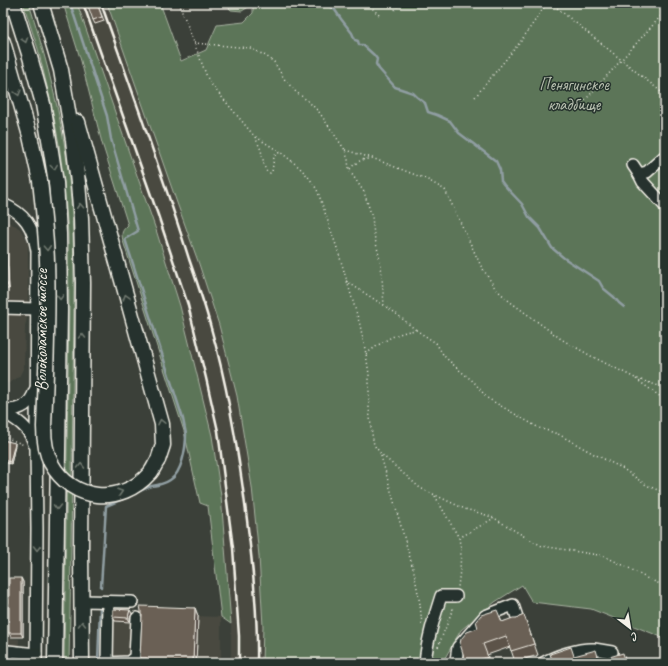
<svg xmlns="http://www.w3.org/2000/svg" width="668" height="666" font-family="Caveat,sans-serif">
  <rect width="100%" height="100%" fill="#3b4039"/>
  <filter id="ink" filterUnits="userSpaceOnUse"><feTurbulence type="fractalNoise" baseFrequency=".025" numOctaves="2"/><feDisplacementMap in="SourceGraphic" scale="8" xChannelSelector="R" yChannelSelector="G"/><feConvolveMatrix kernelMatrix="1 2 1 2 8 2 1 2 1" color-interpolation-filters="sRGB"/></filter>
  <g filter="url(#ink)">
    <!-- built -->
    <g fill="#494a41">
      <path d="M77,3H107L176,200L199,264L219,325L237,396L252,487L259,556L263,626L262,663H231V624L225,548L212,436L180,306L156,230Z"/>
      <path d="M3,220L16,226L20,229L26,238L28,243V314L25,326L24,367L19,377L9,383L3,384Z"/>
      <path d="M113,613L221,617V663H112Z"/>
      <path d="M3,630L9,631L10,638L19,639L18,663H3Z"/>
    </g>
    <!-- green -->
    <g fill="#5b7459" stroke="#a8b2a0">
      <path d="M23,3H29C43,49 56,95 64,142C77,221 74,302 73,382C72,476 71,569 69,663H64L69,306L68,233L64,183L59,144L51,103L38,49Z"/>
      <path d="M63,3H77L156,230L180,306L199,383L212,436L221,496L231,624L221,617L208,506L200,503L184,431L123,241C121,232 122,231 128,225L102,143L81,61Z"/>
      <path d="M107,3H160L181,61L206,50L217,25L244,22L253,13V3H662L665,5V642L659,636L591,609L532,602L522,585L495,602L461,630L442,663H262L263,626L259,556L252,487L237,396L219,325L199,264L176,200Z"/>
      <path d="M224,3H249L250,6L242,11L231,10Z"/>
    </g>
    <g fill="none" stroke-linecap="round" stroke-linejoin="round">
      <!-- stream -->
      <g stroke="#909ea2" stroke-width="2.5">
        <path d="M70,3L107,116L111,139L138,231L125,239L183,419C184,424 185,429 186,434C186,448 182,473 170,480C164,484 159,485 152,486C145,488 138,492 132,495"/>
        <path d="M321,3L323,5L330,6L335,10L341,19L352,33L355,40L358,41L359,45H363L374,55L377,59L376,64L379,69L395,87L413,93L417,97L425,103L428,112L437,115L450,121L459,133L496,161L500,170L501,181L504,185L522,204L529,217L540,228L552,248L564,258L599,281L603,288L614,297L619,303L624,307"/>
        <path d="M101,587L106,506L125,498"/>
        <path d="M98,662L100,608"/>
      </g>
      <defs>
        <g id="minor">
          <path d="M633,165L639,174L647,172L665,156"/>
          <path d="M639,174L643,182L665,206"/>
          <path d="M3,204C25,214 33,226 37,251L36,449L37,529L36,663"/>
          <path d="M3,308L37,309"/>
          <path d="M3,410C19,411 30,406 35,390"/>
          <path d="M3,412C17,420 30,428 34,444"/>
          <path d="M82,601L132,602"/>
          <path d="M7,663L8,651L36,654"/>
          <path d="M107,663L129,662L135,657L137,618"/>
          <path d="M107,663L108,602"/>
          <path d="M425,663C427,640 434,618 441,596H456"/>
          <path d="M454,663L456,660L458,647L485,616L513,605L519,623"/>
          <path d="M543,663C555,656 579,648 594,649C600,650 606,651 612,652"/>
        </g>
        <g id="major">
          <path d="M13,3L30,57L43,104L50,145L56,183L59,234L60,310L55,663"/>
          <path d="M41,3L61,70L73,140L78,183L81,218L83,283L81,552L82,663"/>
          <path d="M3,42L30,136L40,181"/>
          <path d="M78,122L162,424L163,445L158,460"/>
        </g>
      </defs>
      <!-- minor casing -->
      <use href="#minor" stroke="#f4f1e8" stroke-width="14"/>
      <!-- major casing -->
      <use href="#major" stroke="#f4f1e8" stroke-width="17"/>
      <!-- path -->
      <g stroke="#f4f1e8" stroke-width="1.5" stroke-dasharray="1 3" stroke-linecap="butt">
        <path d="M179,3L207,77L211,84L255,137L261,150L265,169L267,172L270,173L272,172L274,156L280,152C296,164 309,174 318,192L338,251L360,325L366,354L369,374V409L372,434L374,445L381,454L420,488L465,509L483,514L494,518L527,538L542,546L604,556L627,567L646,578L665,586"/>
        <path d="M367,3L381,17"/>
        <path d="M551,3L665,95"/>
        <path d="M395,10L399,3"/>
        <path d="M194,43L250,48L266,56L274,62L285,80L296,92L308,101L319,112L345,150L348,160L349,170L364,192L372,217L374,235L381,264L384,305"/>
        <path d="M475,97L521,41L547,3"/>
        <path d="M577,109L661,16L665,15"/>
        <path d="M256,137L280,152"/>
        <path d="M345,150L372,158L426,179L445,190L481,266L495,288L509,301L561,339L591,356L635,378L665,388"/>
        <path d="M350,169C356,162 361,159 370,159"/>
        <path d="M346,281L394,312L416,330"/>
        <path d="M366,354C383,341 395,333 416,330L436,343L444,356L458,369L474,382L487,398L539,428L558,434L594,454L622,468L646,485L665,493"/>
        <path d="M636,379L665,400"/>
        <path d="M3,436L24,445"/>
        <path d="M381,456L414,572L420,604L422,625"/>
        <path d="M435,496L459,538L461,551L460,570L458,587"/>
        <path d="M459,538L494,518"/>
        <path d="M438,647L454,606"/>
      </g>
      <!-- minor -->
      <use href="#minor" stroke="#26332d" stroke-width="11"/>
      <!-- major -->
      <use href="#major" stroke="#26332d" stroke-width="14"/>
      <!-- rail -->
      <g stroke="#f4f1e8" stroke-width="2.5">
        <path d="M83,3L158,215L188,305L206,378L218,431L233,548L239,636V663"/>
        <path d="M101,3C131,88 162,173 189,259C197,282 205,305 211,328C229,391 239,455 247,520C253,567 258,615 257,663"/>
      </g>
      <defs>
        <path id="major-bridge" d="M40,181C43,208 46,234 47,261C49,316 46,371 44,427C44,439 45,451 51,463C72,502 121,506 150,473C153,470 155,464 158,460"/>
      </defs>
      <!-- major-bridge casing -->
      <use href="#major-bridge" stroke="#f4f1e8" stroke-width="17" stroke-linecap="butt"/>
      <!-- major-bridge -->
      <use href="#major-bridge" stroke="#26332d" stroke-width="14"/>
    </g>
    <!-- wall -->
    <g fill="#5c5349" stroke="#f4f1e8">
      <path d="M97,3L104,21L95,24L93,20Z"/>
      <path d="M3,235L6,242L9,289H3Z"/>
      <path d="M3,440L15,445L11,464L3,462Z"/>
      <path d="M21,578L23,582V637H11L9,633Z"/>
      <path d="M195,608L198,616L196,663H142L140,658L142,617L141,615Z"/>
      <path d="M130,610L132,614L130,617V622L115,621L113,617Z"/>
      <path d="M524,615L538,655L515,662L510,647L487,655L490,663H466L502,622L517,618Z"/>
    </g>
    <!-- shaded-wall -->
    <g fill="#4b433c" stroke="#f4f1e8">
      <path d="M3,235L6,242L9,289L6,281Z"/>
      <path d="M15,443V445L11,464L10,462Z"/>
      <path d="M21,578L23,582V637L21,633Z"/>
      <path d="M195,608L198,616L196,663H194L193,662Z"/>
      <path d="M130,610L132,614L130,617V622L128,618L129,613Z"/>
    </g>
    <!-- building -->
    <g fill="#6b6055" stroke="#f4f1e8">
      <path d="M87,3H97L102,17L93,20Z"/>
      <path d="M3,239L6,281L3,282Z"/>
      <path d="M3,440L15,443L10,462L3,460Z"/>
      <rect x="9" y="578" width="12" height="55"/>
      <path d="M140,606L195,608L193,662L169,661V663H147V658H140L142,615H141V611Z"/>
      <path d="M113,609L130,610L129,613L128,618L113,617Z"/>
      <path d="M497,610L502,622L513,618H517L524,615L534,644L511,651L506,636L483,644L488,657L472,663H466L460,644L461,639L467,632L478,628L476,621L481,615Z"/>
      <path d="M571,647L574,656L596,650L599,660L623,653L626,663H553L550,654Z"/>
    </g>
    <!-- one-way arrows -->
    <defs><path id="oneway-chevron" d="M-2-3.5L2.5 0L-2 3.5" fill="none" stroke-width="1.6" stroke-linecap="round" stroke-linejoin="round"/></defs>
    <g stroke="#6e766e">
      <use href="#oneway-chevron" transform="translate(25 40) rotate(73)"/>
      <use href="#oneway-chevron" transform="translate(18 93) rotate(74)"/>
      <use href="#oneway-chevron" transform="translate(54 167) rotate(82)"/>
      <use href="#oneway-chevron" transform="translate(80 206) rotate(-94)"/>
      <use href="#oneway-chevron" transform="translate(47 248) rotate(87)"/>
      <use href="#oneway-chevron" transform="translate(60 297) rotate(89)"/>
      <use href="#oneway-chevron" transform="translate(126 297) rotate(-106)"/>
      <use href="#oneway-chevron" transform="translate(82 336) rotate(-90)"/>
      <use href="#oneway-chevron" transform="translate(161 422) rotate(-102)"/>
      <use href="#oneway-chevron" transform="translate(81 466) rotate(-89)"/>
      <use href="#oneway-chevron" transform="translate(120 492) rotate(-17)"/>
      <use href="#oneway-chevron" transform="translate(57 507) rotate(91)"/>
      <use href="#oneway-chevron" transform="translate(37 548) rotate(90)"/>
      <use href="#oneway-chevron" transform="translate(82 624) rotate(-90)"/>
    </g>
  </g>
  <g text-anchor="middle" stroke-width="3" stroke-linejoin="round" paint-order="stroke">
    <!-- park labels -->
    <g font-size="17" fill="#b7bfaf" stroke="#26332d">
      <text x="574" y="90">Пенягинское<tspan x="574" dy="20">кладбище</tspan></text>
    </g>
    <!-- street labels -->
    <g font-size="17" fill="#f4f1e8" stroke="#26332d">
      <text transform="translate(41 330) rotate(-90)" y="6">Волоколамское шоссе</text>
    </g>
  </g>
  <!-- margin -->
  <rect width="668" height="666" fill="none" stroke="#26332d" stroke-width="16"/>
  <rect x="8" y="8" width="652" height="650" fill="none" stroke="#f4f1e8" stroke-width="1.5" filter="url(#ink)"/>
  <!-- north arrow -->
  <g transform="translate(630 628) rotate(149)" stroke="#26332d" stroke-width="3" paint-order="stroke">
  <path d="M0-3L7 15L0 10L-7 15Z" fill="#f4f1e8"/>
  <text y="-6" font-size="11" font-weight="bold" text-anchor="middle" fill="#f4f1e8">С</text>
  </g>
</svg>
